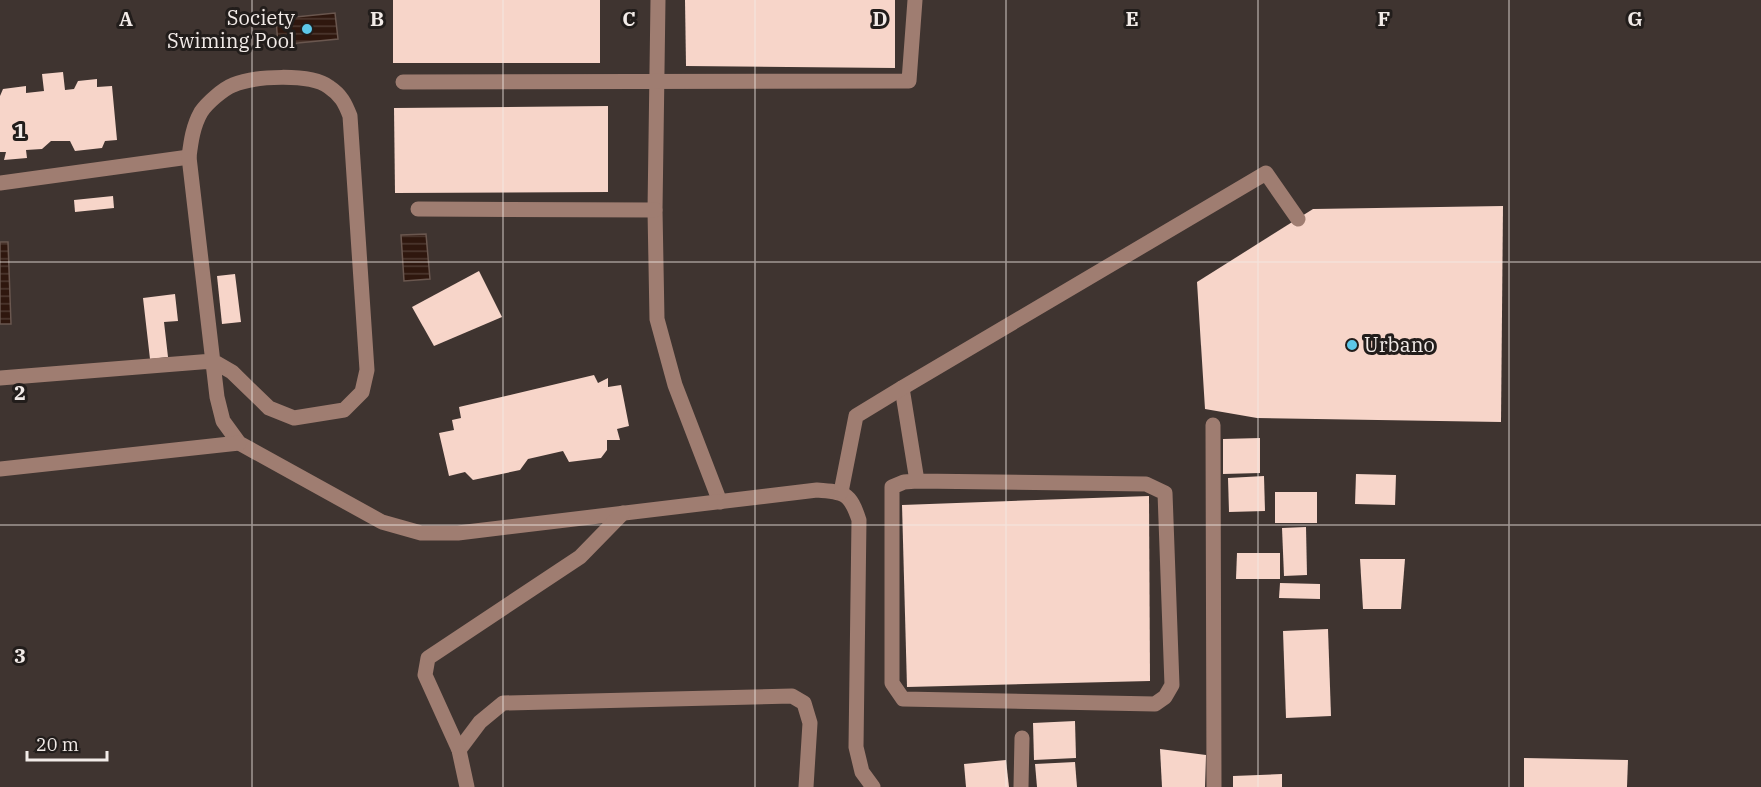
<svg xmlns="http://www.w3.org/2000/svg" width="1761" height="787" font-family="'IBM Plex Serif',serif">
  <defs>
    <pattern id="water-rules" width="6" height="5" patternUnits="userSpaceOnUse" patternTransform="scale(1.5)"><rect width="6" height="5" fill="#2f170e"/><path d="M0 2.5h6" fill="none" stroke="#4e3931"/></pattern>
  </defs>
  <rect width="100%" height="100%" fill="#3f3430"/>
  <!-- water -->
  <g fill="url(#water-rules)" stroke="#6a574f" stroke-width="1.5">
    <path d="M335,13L338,39L278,45L276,19Z"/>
    <path d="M426,234L430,279L404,281L401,235Z"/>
    <path d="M0,242H8L11,324H0Z"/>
  </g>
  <!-- building -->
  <g fill="#f7d5c9">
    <rect x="393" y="0" width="207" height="63"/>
    <path d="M685,0H895V68L686,66Z"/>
    <path d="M63,72L65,90L74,89L78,81L97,79V87L112,86L117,140L105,141L102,148L75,151L70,141H51L42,149L26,150L27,158L4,160L6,152H0V96L3,89L26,86V93L44,91L42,74Z"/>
    <path d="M608,106V192L395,193L394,108Z"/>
    <path d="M113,196L114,208L75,212L74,200Z"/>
    <path d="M1503,206L1501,422L1257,418L1205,409L1197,282L1313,209Z"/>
    <path d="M479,271L502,317L434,346L412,307Z"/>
    <path d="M235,274L241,322L222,324L217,276Z"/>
    <path d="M175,294L178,321L164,322L168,357L150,359L143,298Z"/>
    <path d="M594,375L598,383L608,378V387L621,385L629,426L617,429L620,440H607V450L601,458L569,462L563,451L528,459L520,470L473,480L465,472L449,476L439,433L454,430L452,420L461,418L459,407Z"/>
    <path d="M1260,438V473L1223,474V439Z"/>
    <path d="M1356,474L1396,475L1395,505L1355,504Z"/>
    <path d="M1264,476L1265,511L1229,512L1228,478Z"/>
    <rect x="1275" y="492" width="42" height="31"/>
    <path d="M1149,496L1150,681L907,687L902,505Z"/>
    <path d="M1306,527L1307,575L1284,576L1282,528Z"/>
    <path d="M1237,553H1280V579H1236Z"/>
    <path d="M1360,559H1405L1401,609H1363Z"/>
    <path d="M1280,583L1320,584V599L1279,598Z"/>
    <path d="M1328,629L1331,716L1286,718L1283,631Z"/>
    <path d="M1075,721L1076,758L1034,760L1033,723Z"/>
    <path d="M1160,749L1206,755L1205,787H1162Z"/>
    <path d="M1524,758L1628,760L1627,787H1524Z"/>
    <path d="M1006,760L1009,787H966L964,764Z"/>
    <path d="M1075,762L1077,787H1037L1035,764Z"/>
    <path d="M1282,774V787H1233V776Z"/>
  </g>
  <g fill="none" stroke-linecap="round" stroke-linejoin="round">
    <!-- minor -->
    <g stroke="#9f7d71" stroke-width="15">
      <path d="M658,0L655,210L657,319L675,385L720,502"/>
      <path d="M403,82L909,81L915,0"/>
      <path d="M0,183L189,157"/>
      <path d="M418,209L655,210"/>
      <path d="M0,378L213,361L232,372L269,408L294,418L344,410L362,392L367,370L350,116C345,103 341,95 329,87C310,73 254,76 233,85C223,89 207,103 201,112C193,126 191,141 189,157L217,397L223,421L239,443L382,522L421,533H458L817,490C845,492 850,493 859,520L856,747L862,772L873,787"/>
      <path d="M902,388L917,481L1146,484L1165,493L1172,685L1165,697L1155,704L903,699L892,683V487L904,482L917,481"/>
      <path d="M1213,425L1214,787"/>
      <path d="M0,469L239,443"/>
      <path d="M841,492L856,416L902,388L1266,173L1298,219"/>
      <path d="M459,750L480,722L503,703L792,696L804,703L810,723L806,787"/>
      <path d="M467,787L459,750L425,675L428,658L580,557L623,513"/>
      <path d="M1021,787L1022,738"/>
    </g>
  </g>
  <!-- grid -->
  <path fill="none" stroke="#f2ebe8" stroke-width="1.5" stroke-opacity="0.55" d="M252,0V787M503,0V787M755,0V787M1006,0V787M1258,0V787M1509,0V787M0,262H1761M0,525H1761"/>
  <!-- markers -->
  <g fill="#5dc7e8" stroke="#221d1b" stroke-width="2">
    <circle cx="307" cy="29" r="6"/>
    <circle cx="1352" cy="345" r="6"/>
  </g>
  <g text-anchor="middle" stroke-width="6" stroke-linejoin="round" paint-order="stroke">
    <!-- poi labels -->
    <g font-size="20" fill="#f2ebe8" stroke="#221d1b" text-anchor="end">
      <text x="295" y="25">Society<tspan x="295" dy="23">Swiming Pool</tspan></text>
      <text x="1364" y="352" text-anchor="start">Urbano</text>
    </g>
  </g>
  <g font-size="20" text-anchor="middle" font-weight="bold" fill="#f2ebe8" stroke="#221d1b" stroke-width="6" stroke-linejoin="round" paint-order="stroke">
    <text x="126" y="26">A</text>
    <text x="377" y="26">B</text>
    <text x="629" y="26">C</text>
    <text x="880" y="26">D</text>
    <text x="1132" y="26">E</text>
    <text x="1384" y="26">F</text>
    <text x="1635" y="26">G</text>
    <text x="20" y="138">1</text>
    <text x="20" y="400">2</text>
    <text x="20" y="663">3</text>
  </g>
  <!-- scale -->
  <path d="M27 751v9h80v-9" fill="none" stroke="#f2ebe8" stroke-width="3"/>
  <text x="36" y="751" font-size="18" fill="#f2ebe8" stroke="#221d1b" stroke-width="4.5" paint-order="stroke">20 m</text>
</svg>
